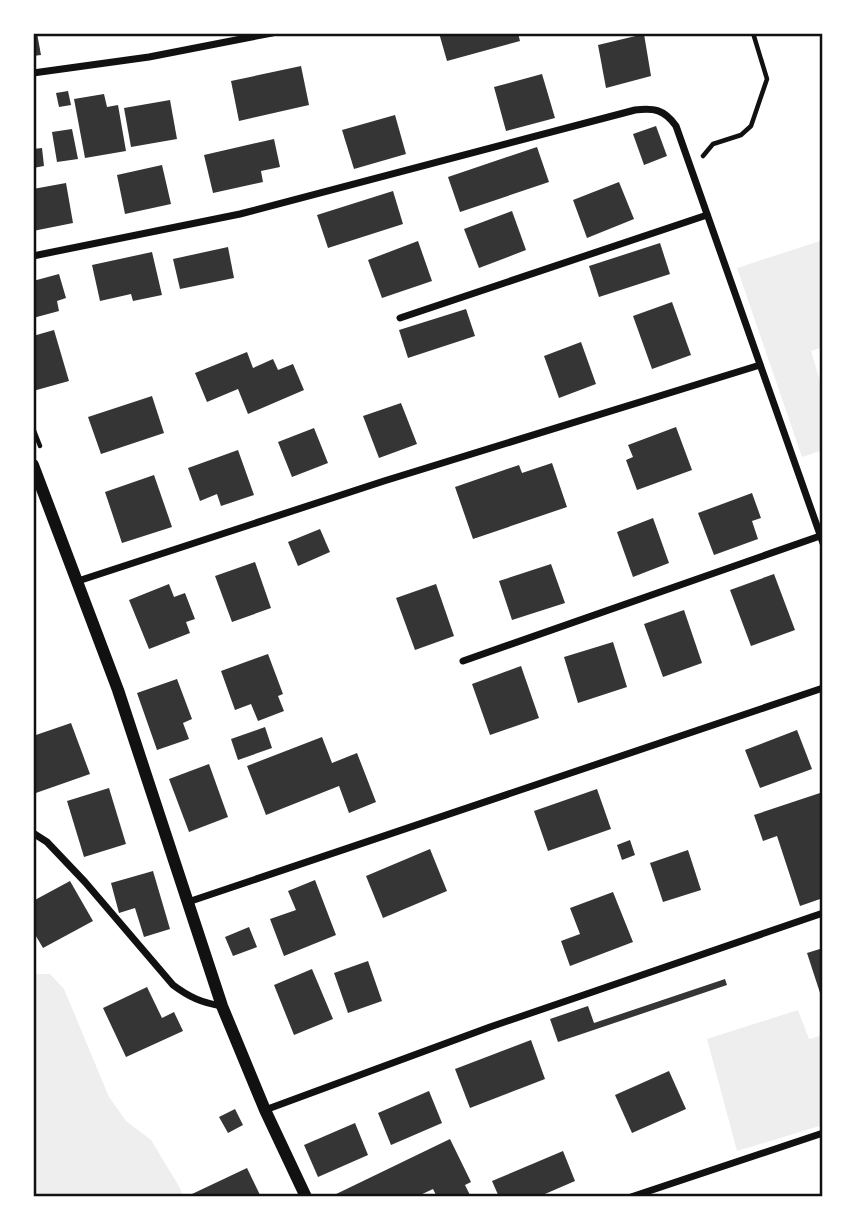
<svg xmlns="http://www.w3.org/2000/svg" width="856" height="1230" font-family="'PT Sans',sans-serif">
  <rect width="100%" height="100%" fill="#fff"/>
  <!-- green -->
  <g fill="#eee">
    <path d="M823,240V347L811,351L823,391V450L802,457L737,268Z"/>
    <path d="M33,974H50L64,989L109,1097L126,1121L151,1140L180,1188L183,1197H33Z"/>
    <path d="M798,1010L809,1039L823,1035V1125L737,1151L707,1039Z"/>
  </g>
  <!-- building -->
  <g fill="#353535">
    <path d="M33,33H37L41,55L33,56Z"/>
    <path d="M439,33H518L520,41L447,61Z"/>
    <path d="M644,34L651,76L606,88L598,45Z"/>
    <path d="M301,66L309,105L239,121L231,81Z"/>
    <path d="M542,74L555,118L506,131L494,87Z"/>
    <path d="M68,91L71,105L59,107L56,93Z"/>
    <path d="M104,94L107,107L118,105L126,151L85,158L74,99Z"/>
    <path d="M170,100L177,139L131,147L124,108Z"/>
    <path d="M395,115L406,154L354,169L342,130Z"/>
    <path d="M656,126L667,156L644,165L633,134Z"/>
    <path d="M72,129L78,159L57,162L52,132Z"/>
    <path d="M274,139L280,167L261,171L263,182L213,193L204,155Z"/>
    <path d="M537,147L549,182L460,212L448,177Z"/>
    <path d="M42,148L44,166L33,168V149Z"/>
    <path d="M162,165L171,204L125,214L117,175Z"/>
    <path d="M619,182L634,219L587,238L573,200Z"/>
    <path d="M66,183L73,223L33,231V189Z"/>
    <path d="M393,191L403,224L328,248L317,215Z"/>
    <path d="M512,211L526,250L479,268L464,229Z"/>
    <path d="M418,241L432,281L382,298L368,260Z"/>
    <path d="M660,243L670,274L599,297L589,266Z"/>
    <path d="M228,247L234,278L180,289L173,259Z"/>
    <path d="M152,252L162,295L133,301L131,294L100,301L92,265Z"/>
    <path d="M59,274L66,298L57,301L59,311L33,318V281Z"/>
    <path d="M672,302L691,355L652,369L633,316Z"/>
    <path d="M466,309L475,336L408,358L399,330Z"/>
    <path d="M54,330L69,381L33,391V336Z"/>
    <path d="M581,342L596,384L559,398L544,356Z"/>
    <path d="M247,352L253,368L273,359L278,370L293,364L304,390L248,414L238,389L207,402L195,373Z"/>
    <path d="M152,396L164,433L101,454L88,417Z"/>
    <path d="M401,403L417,444L379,458L363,416Z"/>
    <path d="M676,427L692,470L637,490L626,460L633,457L628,445Z"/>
    <path d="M314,428L328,463L292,477L278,442Z"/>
    <path d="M238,450L254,495L221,506L217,494L200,501L188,468Z"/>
    <path d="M552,463L567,507L473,539L455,487L519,465L522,473Z"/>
    <path d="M154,475L172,527L122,543L105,492Z"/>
    <path d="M752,493L761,518L752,521L758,539L714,555L698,513Z"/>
    <path d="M653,518L669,563L633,577L617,532Z"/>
    <path d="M320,529L330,552L298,566L288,542Z"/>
    <path d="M255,562L271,608L232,622L215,576Z"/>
    <path d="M551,564L565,603L512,620L499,581Z"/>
    <path d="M774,574L795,630L751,646L730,590Z"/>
    <path d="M169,584L174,597L185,593L195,619L186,622L190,633L149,649L129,600Z"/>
    <path d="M436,584L454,636L415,650L396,598Z"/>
    <path d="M684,610L702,663L663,677L644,624Z"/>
    <path d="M613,642L627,687L578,703L564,657Z"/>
    <path d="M268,654L283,694L278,696L284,711L258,721L251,704L235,710L221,671Z"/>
    <path d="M521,666L539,718L490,735L472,684Z"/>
    <path d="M177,679L192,719L183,723L189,739L157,750L137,693Z"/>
    <path d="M71,723L90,774L33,794V736Z"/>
    <path d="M265,727L272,748L238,760L231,739Z"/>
    <path d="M797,730L812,769L760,788L745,750Z"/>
    <path d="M322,737L332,763L357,753L376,802L349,813L339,786L266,815L247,766Z"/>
    <path d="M209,764L228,817L189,832L169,779Z"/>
    <path d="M109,788L126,844L84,857L67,801Z"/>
    <path d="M597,789L611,829L548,851L534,811Z"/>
    <path d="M823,792V823L820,824L823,830V898L800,906L777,836L763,841L754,815Z"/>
    <path d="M630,840L635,855L622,860L617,845Z"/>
    <path d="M430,849L447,891L383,918L366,876Z"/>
    <path d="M688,850L701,890L663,902L650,863Z"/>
    <path d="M153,871L170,929L144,937L135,908L119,913L111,883Z"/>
    <path d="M315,880L336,935L284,956L270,919L296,910L288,891Z"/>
    <path d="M70,881L93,921L43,948L33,931V901Z"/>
    <path d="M613,892L633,942L570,966L561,941L580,934L570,908Z"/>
    <path d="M249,927L257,947L233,956L225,937Z"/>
    <path d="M823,948V999H822L807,953Z"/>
    <path d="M368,961L382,1001L348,1013L334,973Z"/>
    <path d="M312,969L333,1019L294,1035L274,985Z"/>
    <path d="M725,979L727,985L558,1042L550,1019L588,1006L594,1023Z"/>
    <path d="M147,987L162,1018L174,1012L183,1031L126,1057L103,1008Z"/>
    <path d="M531,1040L545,1079L470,1108L455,1069Z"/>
    <path d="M669,1071L686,1109L632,1133L615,1095Z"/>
    <path d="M429,1091L442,1123L391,1145L378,1113Z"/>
    <path d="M235,1109L243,1125L228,1133L219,1117Z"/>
    <path d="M355,1123L368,1155L318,1177L304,1145Z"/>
    <path d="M450,1139L471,1182L465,1185L471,1197H437L433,1189L416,1197H330Z"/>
    <path d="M563,1151L575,1181L538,1197H499L492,1181Z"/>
    <path d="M247,1168L260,1195L256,1197H193L192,1194Z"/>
  </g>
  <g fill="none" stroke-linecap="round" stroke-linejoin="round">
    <!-- path -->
    <g stroke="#111" stroke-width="4.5">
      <path d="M703,156L713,144L741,135L751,126L767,79L753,33"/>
      <path d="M33,428L40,446"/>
    </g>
    <!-- minor -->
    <g stroke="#111" stroke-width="7">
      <path d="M33,73L149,57L272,33"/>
      <path d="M33,256L240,214L635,110C654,108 664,109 676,126L823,543"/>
      <path d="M400,318L707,215"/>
      <path d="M78,581L384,481L760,365"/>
      <path d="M463,661L820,536"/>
      <path d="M33,833L47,842L85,882L173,985C189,997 202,1003 222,1006"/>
      <path d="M188,902L823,688"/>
      <path d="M265,1110L490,1027L823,913"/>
      <path d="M631,1197L823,1133"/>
    </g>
    <!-- tertiary -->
    <path stroke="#111" stroke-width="12" d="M33,465L118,690L222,1006L265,1110L306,1197"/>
  </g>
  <!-- border -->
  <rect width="856" height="1230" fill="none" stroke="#ffffff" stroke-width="70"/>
  <rect x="35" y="35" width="786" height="1160" fill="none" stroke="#111" stroke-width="2.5"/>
</svg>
